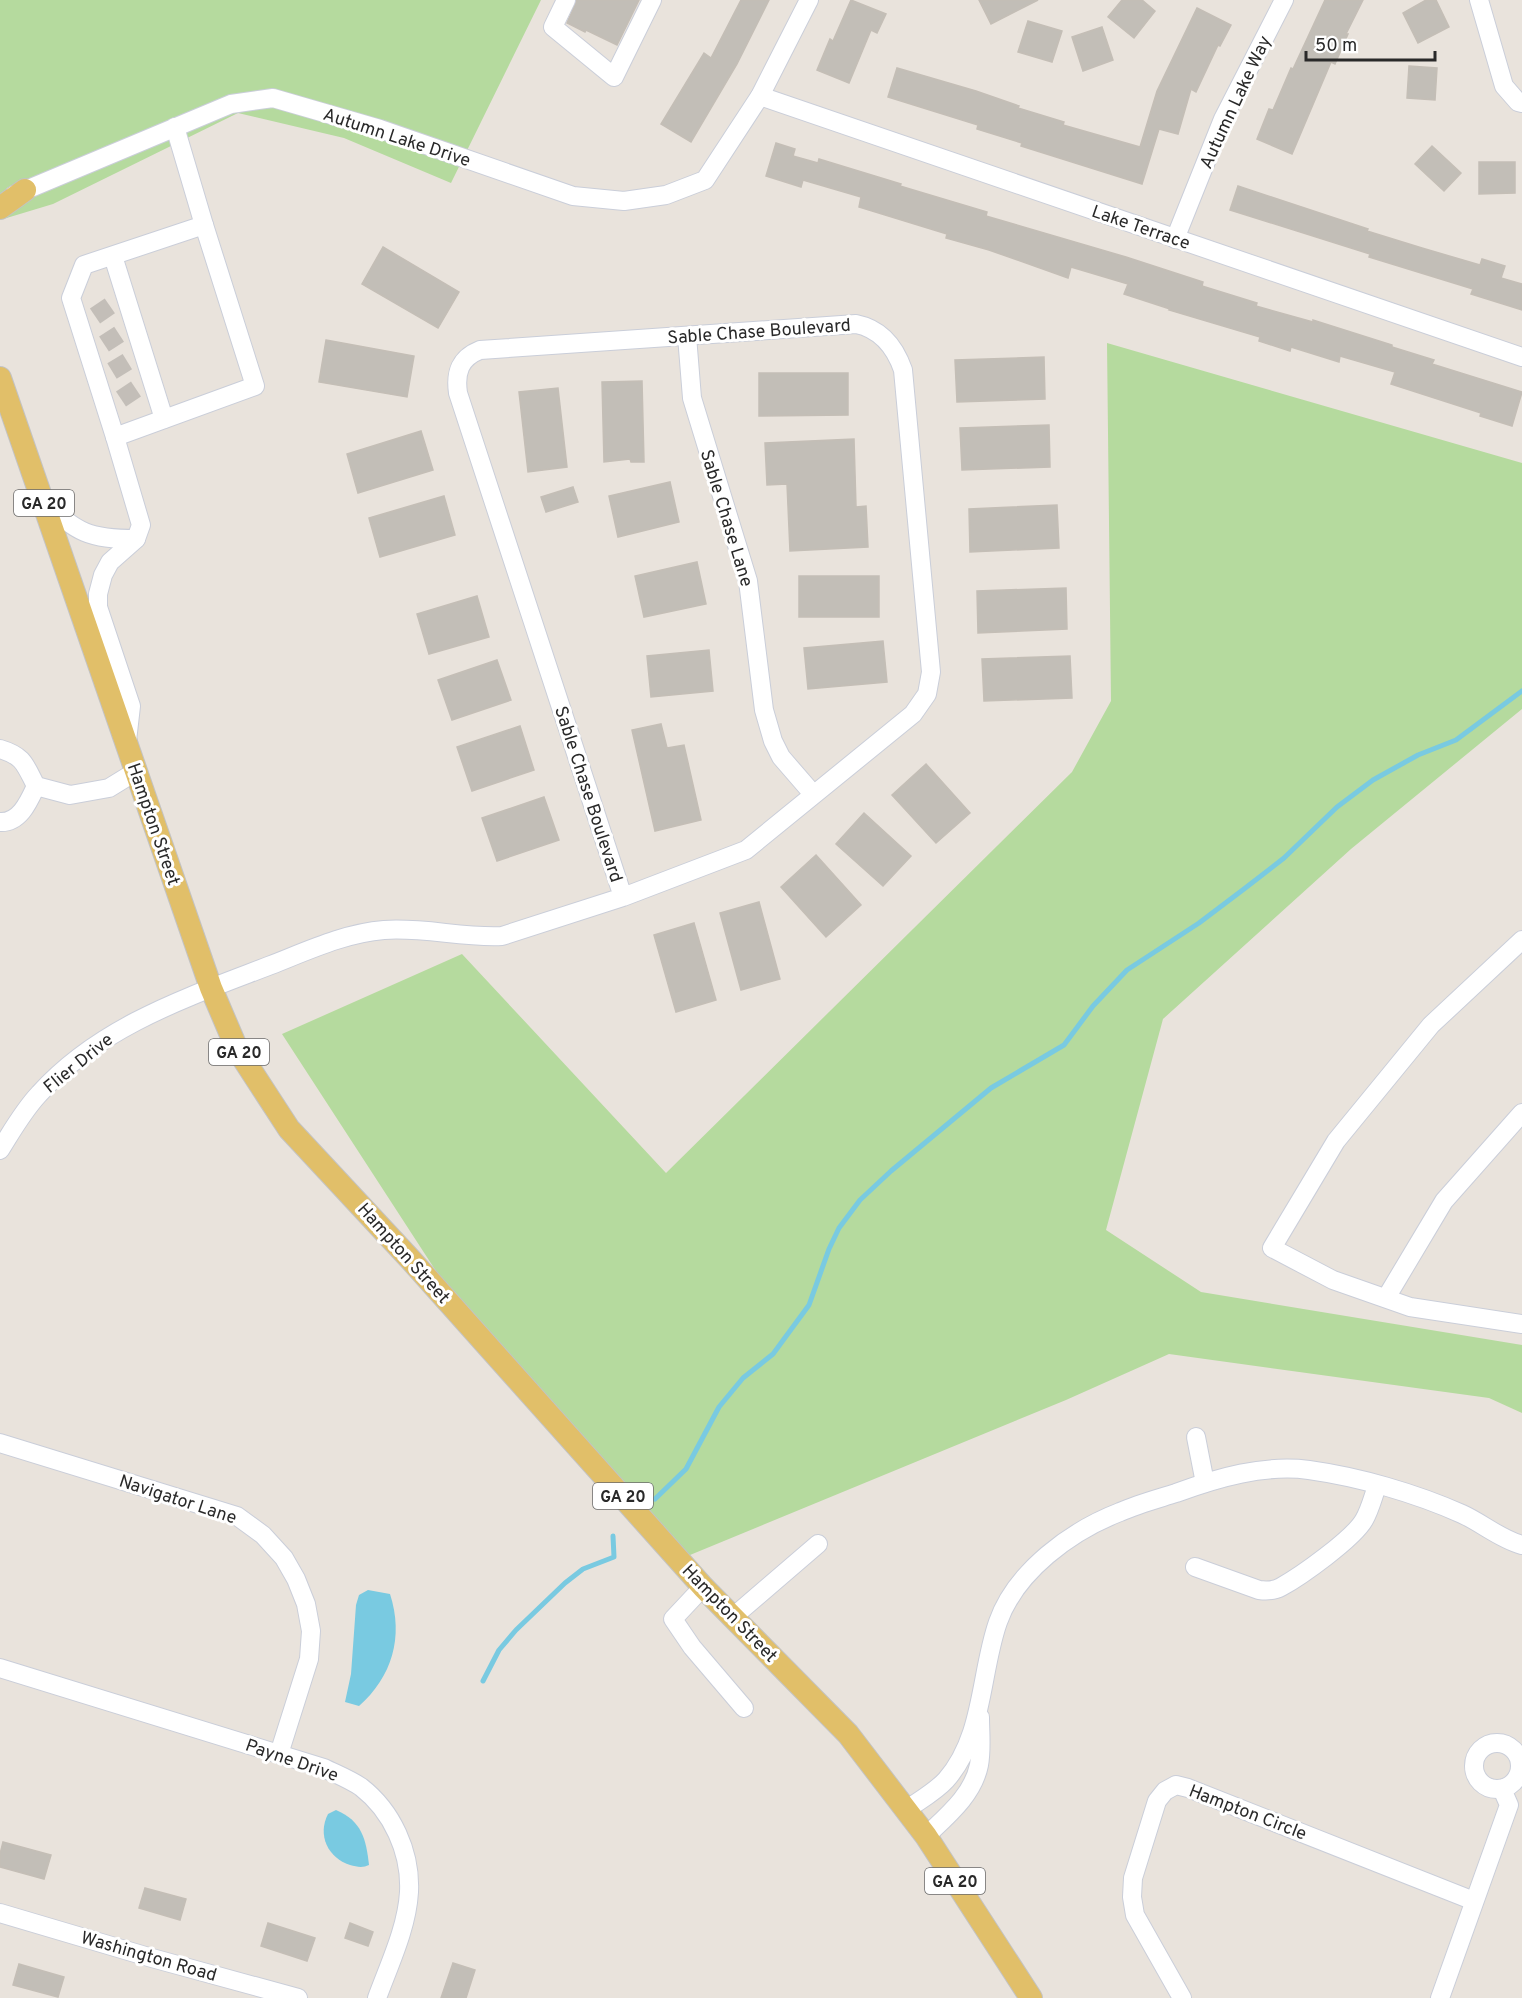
<svg xmlns="http://www.w3.org/2000/svg" width="1522" height="1998" font-family="Overpass,sans-serif">
  <rect width="100%" height="100%" fill="#e9e3dc"/>
  <!-- green -->
  <g fill="#b5da9e">
    <path d="M0,0H541L451,183L344,138L238,113L53,204L0,220Z"/>
    <path d="M1107,343L1522,463V709L1351,849L1163,1019L1106,1230L1201,1292L1522,1345V1413L1489,1398L1169,1354L1066,1400L673,1562L473,1328L282,1034L462,954L666,1173L1072,772L1111,701Z"/>
  </g>
  <!-- water -->
  <g fill="#79cae1">
    <path d="M368,1590L390,1594C404,1637 392,1677 359,1706L345,1702L351,1674L356,1605L359,1595Z"/>
    <path d="M336,1810C362,1821 366,1839 369,1865C363,1868 357,1867 350,1865C328,1858 317,1835 328,1814Z"/>
  </g>
  <g fill="none" stroke-linecap="round" stroke-linejoin="round">
    <!-- stream -->
    <g stroke="#79cae1" stroke-width="5">
      <path d="M655,1499L686,1469L719,1407L743,1378L773,1354L809,1305L829,1249L839,1228L860,1200L891,1171L991,1088L1064,1045L1093,1006L1127,970L1199,923L1244,889L1284,858L1337,807L1373,780L1418,755L1456,740L1522,691"/>
      <path d="M483,1681L499,1650L516,1630L565,1583L583,1569L614,1557L613,1536"/>
    </g>
  </g>
  <!-- building -->
  <g fill="#c2beb7" stroke="#c4beb6" stroke-width="1.5">
    <path d="M577,0H639L617,45L586,30L585,32L567,23Z"/>
    <path d="M741,0H769L737,64L691,142L661,124L704,53L711,58Z"/>
    <path d="M851,0L886,14L877,33L871,30L849,83L817,70L830,39L833,41Z"/>
    <path d="M979,0H1038L991,24Z"/>
    <path d="M1122,0H1142L1155,11L1134,38L1108,17Z"/>
    <path d="M1325,0H1363L1346,34H1348L1335,64L1331,62L1292,154L1257,139L1269,109L1273,110L1291,68L1293,69Z"/>
    <path d="M1426,0H1436L1449,27L1418,43L1403,13Z"/>
    <path d="M1197,8L1231,25L1220,46L1218,45L1196,92L1191,89L1178,134L1159,129L1142,184L1021,146L1022,143L977,129L978,125L888,97L897,68L976,91L1019,106L1018,108L1064,122L1063,125L1140,147L1157,91Z"/>
    <path d="M1028,21L1062,31L1052,62L1018,52Z"/>
    <path d="M1102,27L1113,60L1083,71L1072,37Z"/>
    <path d="M1409,66L1437,68L1435,100L1407,98Z"/>
    <path d="M776,143L795,149L793,156L818,163L819,159L901,184L900,186L987,212L986,216L1126,257L1203,282L1202,286L1257,303L1256,306L1313,322V320L1392,345V347L1434,360L1432,364L1522,392L1512,426L1480,416L1481,413L1391,384L1395,372L1340,356L1339,362L1291,347L1290,351L1259,341L1260,337L1169,310L1170,309L1124,294L1128,284L1071,267L1068,278L989,250L946,238L947,234L859,207L861,197L803,180L801,187L766,176Z"/>
    <path d="M1432,146L1461,173L1444,191L1415,164Z"/>
    <path d="M1479,162H1515V193L1479,194Z"/>
    <path d="M1238,186L1368,229L1367,231L1422,248L1480,265L1482,259L1505,266L1501,278L1522,284V310L1471,294L1473,289L1369,257L1370,254L1230,210Z"/>
    <path d="M383,247L459,292L438,328L362,284Z"/>
    <path d="M326,340L414,356L407,397L319,382Z"/>
    <path d="M1044,357L1045,399L957,402L955,360Z"/>
    <path d="M759,373H848V415L759,416Z"/>
    <path d="M642,381L644,462H631L630,459L604,462L602,382Z"/>
    <path d="M558,388L567,467L528,472L519,392Z"/>
    <path d="M1049,425L1050,467L962,470L960,428Z"/>
    <path d="M421,431L433,470L358,493L347,454Z"/>
    <path d="M854,439L856,507L866,506L868,547L790,551L787,484L767,485L765,443Z"/>
    <path d="M670,482L679,522L618,537L609,496Z"/>
    <path d="M573,487L578,502L546,512L541,497Z"/>
    <path d="M444,496L455,535L380,557L369,518Z"/>
    <path d="M1057,505L1059,548L970,552L969,509Z"/>
    <path d="M697,562L706,604L644,617L635,576Z"/>
    <rect x="799" y="576" width="80" height="41"/>
    <path d="M1066,588L1067,629L978,633L977,591Z"/>
    <path d="M477,596L489,637L429,654L417,614Z"/>
    <path d="M883,641L887,682L808,689L804,648Z"/>
    <path d="M709,650L713,691L651,697L647,656Z"/>
    <path d="M1070,656L1072,698L984,701L982,659Z"/>
    <path d="M497,660L511,700L452,720L438,680Z"/>
    <path d="M661,724L667,748L684,745L701,820L655,831L632,730Z"/>
    <path d="M520,726L534,770L472,791L457,747Z"/>
    <path d="M926,764L970,813L936,843L892,795Z"/>
    <path d="M544,797L559,840L497,861L482,818Z"/>
    <path d="M864,813L911,856L883,886L836,844Z"/>
    <path d="M816,855L861,905L826,937L781,887Z"/>
    <path d="M759,902L780,979L741,990L720,913Z"/>
    <path d="M694,923L716,1000L676,1012L654,935Z"/>
    <path d="M3,1842L51,1855L44,1879L0,1867V1854Z"/>
    <path d="M145,1888L186,1899L180,1920L139,1908Z"/>
    <path d="M268,1923L315,1938L307,1961L261,1946Z"/>
    <path d="M350,1923L373,1932L368,1946L345,1938Z"/>
    <path d="M453,1963L475,1970L466,1998H441Z"/>
    <path d="M19,1964L64,1977L58,1997L13,1985Z"/>
  </g>
  <g fill="none" stroke-linecap="round" stroke-linejoin="round">
    <!-- minor-tunnel -->
    <g stroke="#c3beb8" stroke-width="18" stroke-dasharray="18 9" stroke-linecap="butt">
      <path d="M95,316L111,305"/>
      <path d="M104,344L121,333"/>
      <path d="M112,371L130,360"/>
      <path d="M121,399L139,387"/>
    </g>
    <defs>
      <g id="minor">
        <path d="M566,0L553,27L614,77L652,0"/>
        <path d="M1479,0L1504,86L1518,102L1522,103"/>
        <path d="M760,96L1522,357"/>
        <path d="M14,195L231,104L273,98L380,129L573,196L624,201L666,195L705,180L760,96L809,0"/>
        <path d="M1175,239L1223,119L1284,0"/>
        <path d="M113,256L164,419"/>
        <path d="M687,336L692,398L748,581L764,710L773,741L781,757L813,794"/>
        <path d="M115,437L71,298L84,265L204,225"/>
        <path d="M43,501C78,533 88,539 136,539"/>
        <path d="M127,741L131,706L98,607V594L103,575L110,562L136,539L141,525L115,437L255,386L204,225L175,127"/>
        <path d="M0,749C24,756 25,765 36,786L70,795L109,788L135,772"/>
        <path d="M0,822C20,823 29,801 36,786"/>
        <path d="M1522,940L1431,1025L1336,1141L1272,1248L1333,1280L1410,1307L1522,1324"/>
        <path d="M0,1150C12,1131 23,1111 39,1094C100,1026 188,997 271,965C307,951 345,933 384,930C424,927 462,938 502,936L623,897L746,850L913,714L927,694L931,672L903,370C895,347 881,329 856,324L480,350C460,358 455,372 458,393L623,897"/>
        <path d="M1386,1298L1444,1201L1522,1113"/>
        <path d="M1196,1437L1205,1483"/>
        <path d="M0,1443L237,1516L263,1535L284,1558L296,1579L306,1604L311,1631L309,1659L279,1754"/>
        <path d="M1195,1567L1259,1590C1267,1591 1274,1591 1281,1587C1301,1576 1353,1539 1364,1520C1370,1510 1373,1497 1377,1486"/>
        <path d="M703,1587L673,1619L692,1647L744,1708"/>
        <path d="M733,1617L818,1544"/>
        <path d="M0,1668L324,1768C336,1774 349,1779 361,1787C392,1811 411,1852 409,1892C407,1928 389,1965 377,1998"/>
        <circle cx="1497" cy="1766" r="23"/>
        <path d="M906,1810C920,1800 935,1792 946,1780C984,1737 980,1673 998,1622C1016,1571 1071,1531 1120,1512C1138,1504 1157,1499 1176,1493C1217,1478 1264,1464 1309,1470C1359,1477 1415,1493 1462,1514C1482,1523 1500,1539 1522,1545"/>
        <path d="M926,1836C947,1816 973,1795 979,1765C982,1749 980,1733 980,1717"/>
        <path d="M0,1913L152,1958L298,1998"/>
        <path d="M1182,1998L1135,1915L1132,1897L1133,1878L1157,1801L1165,1791L1176,1785L1188,1788L1474,1901"/>
        <path d="M1440,1998L1509,1805L1502,1789"/>
      </g>
      <g id="major">
        <path d="M0,208L25,190"/>
        <path d="M0,378L211,988L237,1049L289,1129L410,1259L703,1587L848,1734L926,1836L1031,1998"/>
      </g>
    </defs>
    <!-- minor casing -->
    <use href="#minor" stroke="#caced9" stroke-width="20"/>
    <!-- major casing -->
    <use href="#major" stroke="#c3c3c3" stroke-width="24"/>
    <!-- minor -->
    <use href="#minor" stroke="#fff" stroke-width="18"/>
    <!-- major -->
    <use href="#major" stroke="#e1bf69" stroke-width="22"/>
  </g>
  <g text-anchor="middle" stroke-width="6" stroke-linejoin="round" paint-order="stroke">
    <!-- shield labels -->
    <g fill="#fff" stroke="#696969" stroke-width="1.5">
      <rect x="14" y="490" width="60" height="26" rx="4.5"/>
      <rect x="209" y="1039" width="60" height="26" rx="4.5"/>
      <rect x="593" y="1483" width="60" height="26" rx="4.5"/>
      <rect x="925" y="1868" width="60" height="26" rx="4.5"/>
    </g>
    <g font-size="16" font-weight="bold" fill="#292929">
      <text x="44" y="509">GA 20</text>
      <text x="239" y="1058">GA 20</text>
      <text x="623" y="1502">GA 20</text>
      <text x="955" y="1887">GA 20</text>
    </g>
    <!-- street labels -->
    <g font-size="18" fill="#292929" stroke="#fff">
      <text transform="translate(1235 102) rotate(-65)" y="6">Autumn Lake Way</text>
      <text transform="translate(397 137) rotate(18)" y="6">Autumn Lake Drive</text>
      <text transform="translate(1141 227) rotate(19)" y="6">Lake Terrace</text>
      <text transform="translate(759 331) rotate(-4)" y="6">Sable Chase Boulevard</text>
      <text transform="translate(727 518) rotate(73)" y="6">Sable Chase Lane</text>
      <text transform="translate(589 794) rotate(72)" y="6">Sable Chase Boulevard</text>
      <text transform="translate(154 824) rotate(71)" y="6">Hampton Street</text>
      <text transform="translate(78 1063) rotate(-39)" y="6">Flier Drive</text>
      <text transform="translate(404 1253) rotate(48)" y="6">Hampton Street</text>
      <text transform="translate(178 1499) rotate(18)" y="6">Navigator Lane</text>
      <text transform="translate(730 1613) rotate(46)" y="6">Hampton Street</text>
      <text transform="translate(292 1760) rotate(19)" y="6">Payne Drive</text>
      <text transform="translate(1248 1812) rotate(21)" y="6">Hampton Circle</text>
      <text transform="translate(149 1956) rotate(16)" y="6">Washington Road</text>
    </g>
  </g>
  <!-- scale -->
  <path d="M1306 51v9h129v-9" fill="none" stroke="#292929" stroke-width="3"/>
  <text x="1315" y="51" font-size="18" fill="#292929" stroke="#ffffff" stroke-width="4.5" paint-order="stroke">50 m</text>
</svg>
